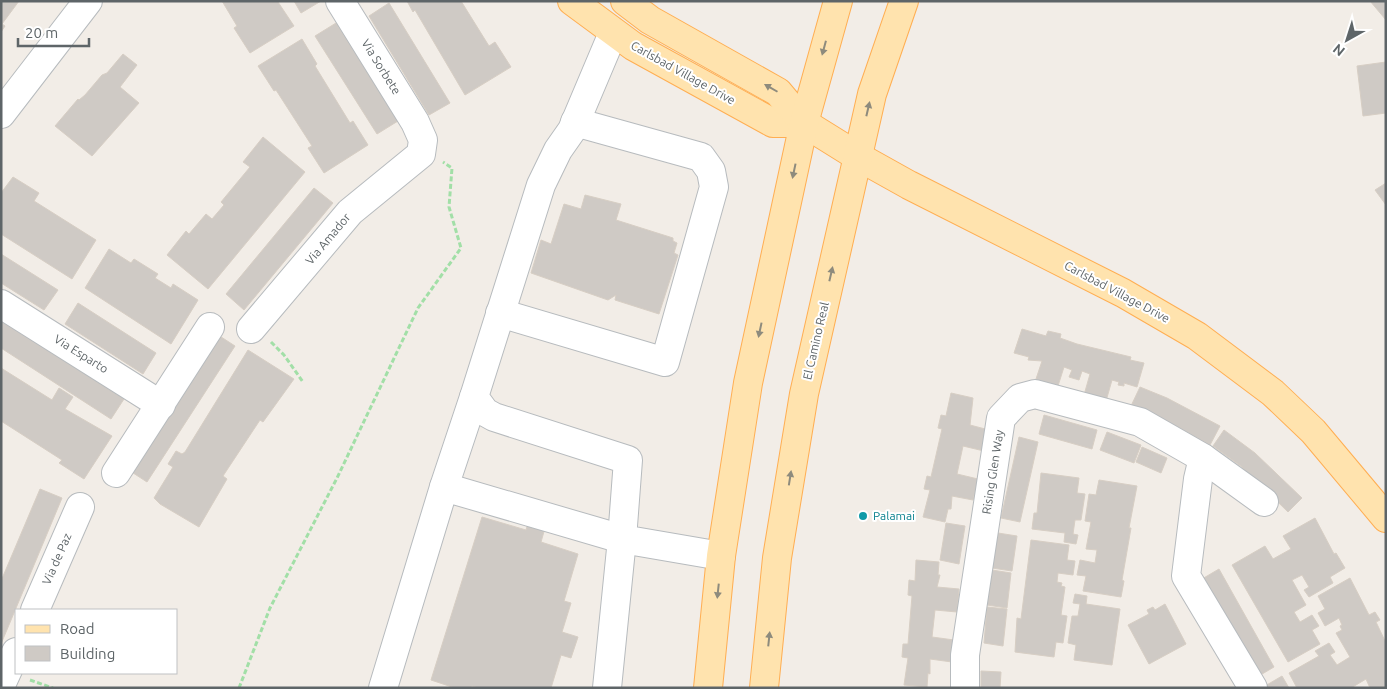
<svg xmlns="http://www.w3.org/2000/svg" width="1387" height="689" font-family="Ubuntu,sans-serif">
  <rect width="100%" height="100%" fill="#f2ede7"/>
  <!-- building -->
  <g fill="#cfcac5" stroke="#d7cec4">
    <path d="M1,1H19L2,24L5,26L1,32Z"/>
    <path d="M222,1L278,2L294,26L250,53L234,28L237,26Z"/>
    <path d="M294,1H321L301,13Z"/>
    <path d="M407,1H461L489,46L495,42L511,67L465,95L415,10L413,12Z"/>
    <path d="M1370,1H1386V20Z"/>
    <path d="M389,3L450,103L429,115L369,16Z"/>
    <path d="M336,23L398,121L377,134L315,36Z"/>
    <path d="M302,39L317,64L315,66L350,123L353,121L368,145L324,173L308,148L312,146L276,90L274,91L258,66Z"/>
    <path d="M123,54L137,65L120,87L139,103L92,156L55,126L78,99L79,100L85,95L102,75L107,73Z"/>
    <path d="M1386,62V113L1363,116L1357,66Z"/>
    <path d="M263,137L305,172L208,289L167,255L186,231L189,234L206,214L212,219L224,205L221,202L250,167L243,162Z"/>
    <path d="M13,177L39,193L34,201L96,240L72,279L1,234V193Z"/>
    <path d="M1386,183V205L1375,190Z"/>
    <path d="M314,188L333,203L244,310L226,294Z"/>
    <path d="M585,195L621,204L616,220L673,238V241L677,243L674,253L678,255L659,314L615,300L616,295L608,300L531,273L541,240L551,244L564,204L581,209Z"/>
    <path d="M109,249L131,263L134,259L158,274L155,278L171,288L173,284L198,300L171,344L85,288Z"/>
    <path d="M1,254L58,290L44,310L1,283Z"/>
    <path d="M78,303L156,353L143,374L65,324Z"/>
    <path d="M1,320L124,399L111,419L1,348Z"/>
    <path d="M1022,329L1046,336L1048,331L1061,334L1060,338L1077,344L1131,357L1130,360L1144,363L1137,387L1124,383V386L1118,385L1119,382L1112,380L1106,401L1084,395L1090,374L1082,371L1079,380L1069,377L1072,370L1064,367L1057,389L1035,382L1042,361L1028,360L1029,357L1014,353Z"/>
    <path d="M215,333L235,346L147,482L127,469Z"/>
    <path d="M248,350L294,379L263,422L260,420L223,476L227,479L199,527L160,504L154,498L173,467L168,464L176,451L182,454L185,452Z"/>
    <path d="M1,368L52,400L59,388L73,397L65,409L112,436L84,479L59,463L62,460L1,421Z"/>
    <path d="M1140,387L1167,398L1220,426L1210,445L1178,427L1131,406Z"/>
    <path d="M951,393L973,398L970,425L989,430L984,451L963,446L957,474L978,479L973,500L952,496L951,509H948L945,522L923,517L930,490L924,489L927,476L931,477L942,429L938,428L941,415L946,416Z"/>
    <path d="M1044,415L1097,430L1092,449L1039,434Z"/>
    <path d="M1224,430L1255,453L1302,498L1288,512L1242,467L1213,446Z"/>
    <path d="M1107,432L1141,445L1134,463L1100,450Z"/>
    <path d="M1019,437L1038,442L1020,522L1001,518Z"/>
    <path d="M1142,447L1167,458L1161,473L1136,462Z"/>
    <path d="M1041,473L1079,478L1077,493L1085,494L1081,520H1075L1073,534L1078,535L1076,544L1064,542L1065,533L1032,529L1034,513H1037Z"/>
    <path d="M1099,480L1137,486L1129,528H1131L1122,580L1124,581L1121,597L1083,591L1086,576L1077,575L1080,560L1095,563L1097,550L1086,549L1091,522L1085,521L1089,494L1096,495Z"/>
    <path d="M40,489L62,498L1,644V581Z"/>
    <path d="M482,517L526,530L528,523L545,528L541,542L578,554L564,601L571,603L562,632L578,637L571,658L561,655L551,688H479L472,686L471,688H455L431,680Z"/>
    <path d="M1315,518L1334,554L1336,553L1345,568L1330,577L1333,583L1309,597L1304,590L1309,587L1302,575L1292,580L1306,605L1294,612L1300,622L1312,615L1319,626L1312,630L1320,644L1288,662L1232,565L1265,546L1273,559L1291,549L1283,536Z"/>
    <path d="M946,523L965,526L959,564L940,560Z"/>
    <path d="M998,533L1017,536L1012,571L992,568Z"/>
    <path d="M1031,540L1069,545L1067,560L1075,561L1073,575L1058,573L1057,582L1062,583L1061,586L1065,587L1061,615L1067,616L1063,643L1056,642L1054,657L1015,652L1017,618L1021,619Z"/>
    <path d="M916,560L939,562L938,575H940L937,587L959,589L957,612L935,610L932,637L954,640L952,662L930,659V674L928,673L927,687L904,685L908,658L902,657L903,644H908L912,596L908,595L909,580L915,581Z"/>
    <path d="M1219,569L1274,667L1257,677L1202,579Z"/>
    <path d="M992,570L1011,573L1007,608L987,605Z"/>
    <path d="M1350,578L1369,615L1375,612L1380,620L1376,622L1386,643V687L1370,688L1366,679L1351,688H1297L1289,673L1319,656L1315,651L1329,643L1335,652L1330,655L1337,665L1350,657L1336,633L1342,630L1340,626L1342,625L1339,618L1325,626L1318,613L1325,609L1318,596Z"/>
    <path d="M1075,594L1087,596L1086,604L1120,609L1112,665L1074,660L1076,645L1068,643L1072,616H1078L1080,604L1073,603Z"/>
    <path d="M1165,604L1186,644L1149,664L1128,625L1149,614L1147,610L1153,607L1155,610Z"/>
    <path d="M987,607L1007,609L1003,646L984,643Z"/>
    <path d="M981,671L1001,672L1000,688H981Z"/>
    <path d="M1282,676L1289,688H1266L1265,686Z"/>
  </g>
  <g fill="none" stroke-linecap="round" stroke-linejoin="round">
    <defs>
      <g id="minor">
        <path d="M613,33L572,130L558,150L541,185L474,397L485,412L494,417L628,460L622,539L721,556"/>
        <path d="M1,114L88,1"/>
        <path d="M1,304L161,405"/>
        <path d="M500,313L665,362L714,187L711,171L701,157L575,122"/>
        <path d="M251,329L350,212L421,154L423,140L415,122L340,1"/>
        <path d="M1203,458L1198,479L1186,576L1253,688"/>
        <path d="M116,473L210,327"/>
        <path d="M444,487L474,397"/>
        <path d="M35,610L80,507"/>
        <path d="M1,685L16,652"/>
        <path d="M383,688L444,487L622,539L607,688"/>
        <path d="M965,688V655L1001,418L1020,398L1035,394L1140,422L1203,458L1264,502"/>
      </g>
      <g id="major">
        <path d="M572,1L633,46L773,123H804"/>
        <path d="M625,1L650,20L778,92L804,123L857,156L909,185L1123,293L1197,336L1273,393L1313,431L1386,518"/>
        <path d="M708,688L721,556L748,383L804,123L838,1"/>
        <path d="M764,688L777,558L804,394L872,94L904,1"/>
      </g>
    </defs>
    <!-- minor casing -->
    <use href="#minor" stroke="#b7bbbe" stroke-width="30"/>
    <!-- major casing -->
    <use href="#major" stroke="#ffae52" stroke-width="30"/>
    <!-- path -->
    <g stroke="#a2dfa7" stroke-width="3" stroke-dasharray="5 2.5" stroke-linecap="butt">
      <path d="M271,342L284,355L303,382"/>
      <path d="M30,680L53,688"/>
      <path d="M239,688L270,608L337,478L418,308L461,248L449,207L452,168L443,162"/>
    </g>
    <!-- minor -->
    <use href="#minor" stroke="#fff" stroke-width="28"/>
    <!-- major -->
    <use href="#major" stroke="#ffe3ae" stroke-width="28"/>
  </g>
  <!-- one-way arrows -->
  <defs><path id="oneway-solid" d="M-6-.8H1V-3.2L6.5 0L1 3.2V.8H-6Z" transform="scale(1.25)"/></defs>
  <g fill="#8e8b7d">
    <use href="#oneway-solid" transform="translate(824 48) rotate(105)"/>
    <use href="#oneway-solid" transform="translate(771 88) rotate(-150)"/>
    <use href="#oneway-solid" transform="translate(868 109) rotate(-77)"/>
    <use href="#oneway-solid" transform="translate(794 171) rotate(102)"/>
    <use href="#oneway-solid" transform="translate(831 274) rotate(-77)"/>
    <use href="#oneway-solid" transform="translate(760 330) rotate(102)"/>
    <use href="#oneway-solid" transform="translate(790 478) rotate(-81)"/>
    <use href="#oneway-solid" transform="translate(718 591) rotate(96)"/>
    <use href="#oneway-solid" transform="translate(769 639) rotate(-84)"/>
  </g>
  <!-- markers -->
  <circle fill="#0f9aa8" stroke="#fff" stroke-width="2" cx="863" cy="516" r="5"/>
  <g text-anchor="middle" stroke-width="4" stroke-linejoin="round" paint-order="stroke">
    <!-- street labels -->
    <g font-size="12" fill="#5e6568" stroke="#fff">
      <text transform="translate(381 67) rotate(58)" y="4">Via Sorbete</text>
      <text transform="translate(683 73) rotate(29)" y="4">Carlsbad Village Drive</text>
      <text transform="translate(328 239) rotate(-50)" y="4">Via Amador</text>
      <text transform="translate(1117 292) rotate(28)" y="4">Carlsbad Village Drive</text>
      <text transform="translate(816 341) rotate(-77)" y="4">El Camino Real</text>
      <text transform="translate(81 354) rotate(32)" y="4">Via Esparto</text>
      <text transform="translate(993 472) rotate(-81)" y="4">Rising Glen Way</text>
      <text transform="translate(57 559) rotate(-66)" y="4">Via de Paz</text>
    </g>
    <!-- culture labels -->
    <g font-size="12" fill="#0d838f" stroke="#fff" text-anchor="start">
      <text x="873" y="520">Palamai</text>
    </g>
  </g>
  <!-- border -->
  <rect width="1387" height="689" fill="none" stroke="#5e6568" stroke-width="5"/>
  <!-- legend -->
  <rect x="15" y="609" width="162" height="65" fill="#ffffff" stroke="#bfc1c3"/>
  <rect x="25" y="625" width="25" height="8" fill="#ffe3ae" stroke="#bfc1c3"/>
  <text x="60" y="634" font-size="15" fill="#5e6568">Road</text>
  <rect x="25" y="646" width="25" height="15" fill="#cfcac5" stroke="#bfc1c3"/>
  <text x="60" y="659" font-size="15" fill="#5e6568">Building</text>
  <!-- north arrow -->
  <g transform="translate(1347 40) rotate(219)" stroke="#ffffff" stroke-width="4" paint-order="stroke">
  <path d="M0-4L9 19L0 12L-9 19Z" fill="#5e6568"/>
  <text y="-8" font-size="14" font-weight="bold" text-anchor="middle" fill="#5e6568">N</text>
  </g>
  <!-- scale -->
  <path d="M18 38v8h71v-8" fill="none" stroke="#5e6568" stroke-width="2.5"/>
  <text x="25" y="38" font-size="15" fill="#5e6568" stroke="#ffffff" stroke-width="4" paint-order="stroke">20 m</text>
</svg>
